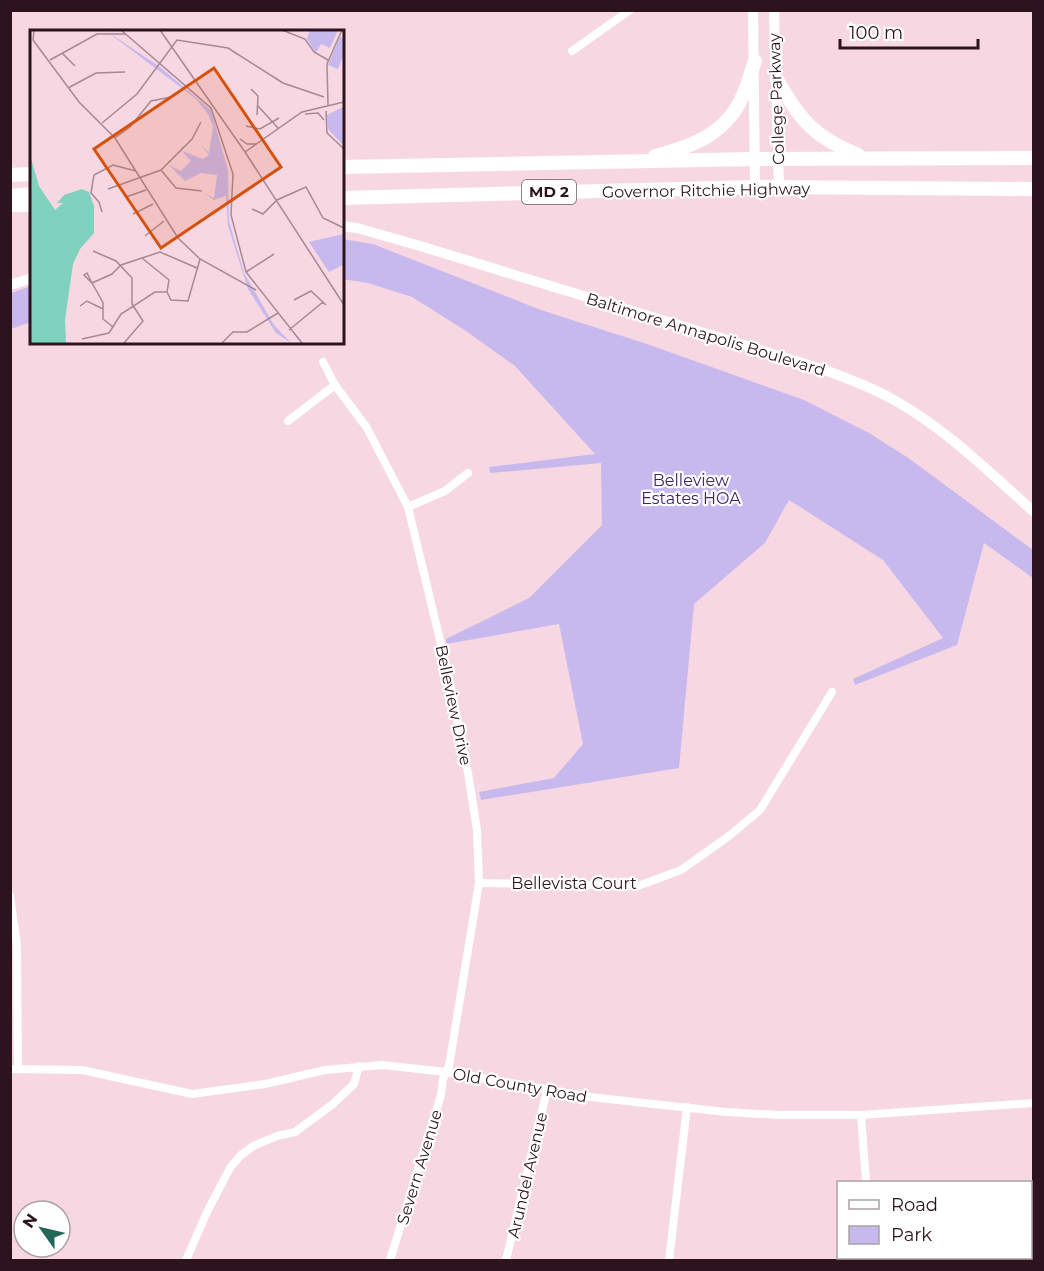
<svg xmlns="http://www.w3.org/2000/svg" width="1044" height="1271" font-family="Montserrat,sans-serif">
  <rect width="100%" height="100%" fill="#f7d8e2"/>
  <!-- green -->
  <g fill="#c7b9ee">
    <path d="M342,239L373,244L541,310L647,344L804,400L869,433L907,457L1033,550V578L984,543L957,645L855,685L853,679L943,638L883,560L789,500L765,543L694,604L679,768L481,800L479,792L554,778L583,744L559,624L446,644V639L529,598L602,525L601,463L490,473L489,467L595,454L515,366L466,331L412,297L368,283L342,279Z"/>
    <path d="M31,286V322L11,329V293Z"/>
  </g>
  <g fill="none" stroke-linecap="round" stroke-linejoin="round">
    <!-- street -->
    <g stroke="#fff" stroke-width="8">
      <path d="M572,51L630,10"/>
      <path d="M323,362L335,385L367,428L408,507L446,665L468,773L477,830L479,883L449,1066L443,1079L441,1095L390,1260"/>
      <path d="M288,421L335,385"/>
      <path d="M408,507L445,491L468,473"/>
      <path d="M479,883L638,886L681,870L729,836L760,810L832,692"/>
      <path d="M10,896L17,945L18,1068"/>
      <path d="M10,1069L82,1070L192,1094L265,1084L325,1070L382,1065L446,1072L590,1097L726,1112L778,1115H861L1034,1103"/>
      <path d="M861,1115L866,1182"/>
      <path d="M873,1258L874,1260"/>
      <path d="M186,1260L207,1212L230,1168L240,1156L253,1146L277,1136L295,1132L333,1104L354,1084L359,1066"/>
      <path d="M506,1260L547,1090"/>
      <path d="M669,1260L687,1107"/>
    </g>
    <!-- secondary -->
    <g stroke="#fff" stroke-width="10">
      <path d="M753,10L755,187"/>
      <path d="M774,10L779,188"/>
      <path d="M342,226L357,228L417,245L822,369C847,378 871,387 894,400C946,429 989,472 1034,512"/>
      <path d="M10,285L32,278"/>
    </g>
    <!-- highway -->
    <g stroke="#fff" stroke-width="14">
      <path d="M777,80C801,121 813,136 858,155"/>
      <path d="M655,156C694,146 728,133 744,93C749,82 751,71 755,61"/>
      <path d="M342,167L755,159L1034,158"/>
      <path d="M10,175L32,174"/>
      <path d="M10,196L32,194"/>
      <path d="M342,198L755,187L1034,189"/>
      <path d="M10,205H32"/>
    </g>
  </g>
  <g text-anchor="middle" stroke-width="4.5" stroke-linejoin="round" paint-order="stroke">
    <!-- shield labels -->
    <rect fill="#fff" stroke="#6c5a61" stroke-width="1.5" x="522" y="180" width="54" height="24" rx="4.5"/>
    <g font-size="15" font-weight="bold" fill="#2d131d">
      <text x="549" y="197">MD 2</text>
    </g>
    <!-- street labels -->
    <g font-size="16" fill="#2d131d" stroke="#fff">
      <text transform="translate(776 99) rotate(-92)" y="6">College Parkway</text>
      <text transform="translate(706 190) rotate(-1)" y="6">Governor Ritchie Highway</text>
      <text transform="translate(706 334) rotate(17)" y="6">Baltimore Annapolis Boulevard</text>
      <text transform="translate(454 705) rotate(78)" y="6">Belleview Drive</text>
      <text x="574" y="889">Bellevista Court</text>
      <text transform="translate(520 1085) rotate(10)" y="6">Old County Road</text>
      <text transform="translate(419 1167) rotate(-73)" y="6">Severn Avenue</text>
      <text transform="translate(527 1175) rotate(-77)" y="6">Arundel Avenue</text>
    </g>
    <!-- park labels -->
    <g font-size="16" fill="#3e2469" stroke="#fff">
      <text x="691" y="486">Belleview<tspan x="691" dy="18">Estates HOA</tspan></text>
    </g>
  </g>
  <!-- overview -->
  <g transform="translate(30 30)">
    <rect width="314" height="314" fill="#f7d8e2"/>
    <path d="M75,0L130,37L181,80L198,140L199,191L214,243L244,295L261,313L246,303L218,259L198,196L196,166L184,170L174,163L184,168L187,145L171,143L155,151L139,135L151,141L161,131L152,121L173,129L179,125L171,115L179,123L183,96L178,84L166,69ZM280,0H308L300,18L291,14L286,23L277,9ZM310,7L313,8V26L308,39L298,35ZM313,77V115L298,99L297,85ZM313,204V235L299,242L279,212Z" fill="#c7b9ee"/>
    <path d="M0,125L9,156L25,180L33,173H27L34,165L52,159L59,162L64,176V203L50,219L43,234L35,290L36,313H0Z" fill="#80d1be"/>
    <path fill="none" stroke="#a68993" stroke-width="1.5" d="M4,0L3,10L49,72L85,108L148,208L170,229L226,260M91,0L181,78L203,144L201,185L216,242L272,313M130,0L215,122L314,275M252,0L275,9L284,22L298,30M32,23L45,36M20,30L67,4H95M38,58L66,43L95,42M221,59L228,66L227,85M298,75L297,34L312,0M228,76L248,98M296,81L297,103L314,119M275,84L288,83L294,90M72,93L107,64L147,10L198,18L253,53L294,67M216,96L230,99L249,88M85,108L100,97L121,71L141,67M210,109L217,114H227M215,122L272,82L314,72M131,140L146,158L172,161M78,159L131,140L162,109L171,92M96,167L116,160M222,179L233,184L247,170L276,157L293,188L314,198M72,182L69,172L61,163L64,145L83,135L106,141M103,184L123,174M115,206L134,191M63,221L86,231L102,248V274L113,291L94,313M112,228L139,250L137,262M216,242L244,224M264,270L281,261L296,275M50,276L57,271L73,279M83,297L73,289V273L70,267L62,253L57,243L54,245L62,253L82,244L91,235L130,222L167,238M259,300L293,272M79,303L91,284L125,262H137L141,270L158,271L170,229M52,309L79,303M192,313L203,302H217L248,283"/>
    <path fill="#d5520e" fill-opacity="0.15" stroke="#d5520e" stroke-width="3" d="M184,38L251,137L131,218L64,119Z"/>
    <rect width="314" height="314" fill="none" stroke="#2d131d" stroke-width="3"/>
  </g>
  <!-- border -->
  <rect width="1044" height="1271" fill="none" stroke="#2d131d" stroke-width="24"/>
  <!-- legend -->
  <rect x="837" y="1181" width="195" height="78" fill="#ffffff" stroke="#aba1a5" stroke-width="1.5"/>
  <rect x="849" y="1200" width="30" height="9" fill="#ffffff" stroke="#aba1a5" stroke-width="1.5"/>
  <text x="891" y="1211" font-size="18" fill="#2d131d">Road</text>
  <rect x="849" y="1226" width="30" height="18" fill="#c7b9ee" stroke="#aba1a5" stroke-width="1.5"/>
  <text x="891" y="1241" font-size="18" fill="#2d131d">Park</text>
  <!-- north arrow -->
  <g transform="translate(42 1229) rotate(304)"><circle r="28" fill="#ffffff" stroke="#aba1a5" stroke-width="1.5"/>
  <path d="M0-4.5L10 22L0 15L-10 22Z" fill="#216658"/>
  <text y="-9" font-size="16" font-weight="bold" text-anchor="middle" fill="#2d131d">N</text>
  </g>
  <!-- scale -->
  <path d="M840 39v9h138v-9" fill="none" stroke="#2d131d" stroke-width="3"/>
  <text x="849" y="39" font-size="18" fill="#2d131d" stroke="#ffffff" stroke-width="4.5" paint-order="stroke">100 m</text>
</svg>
